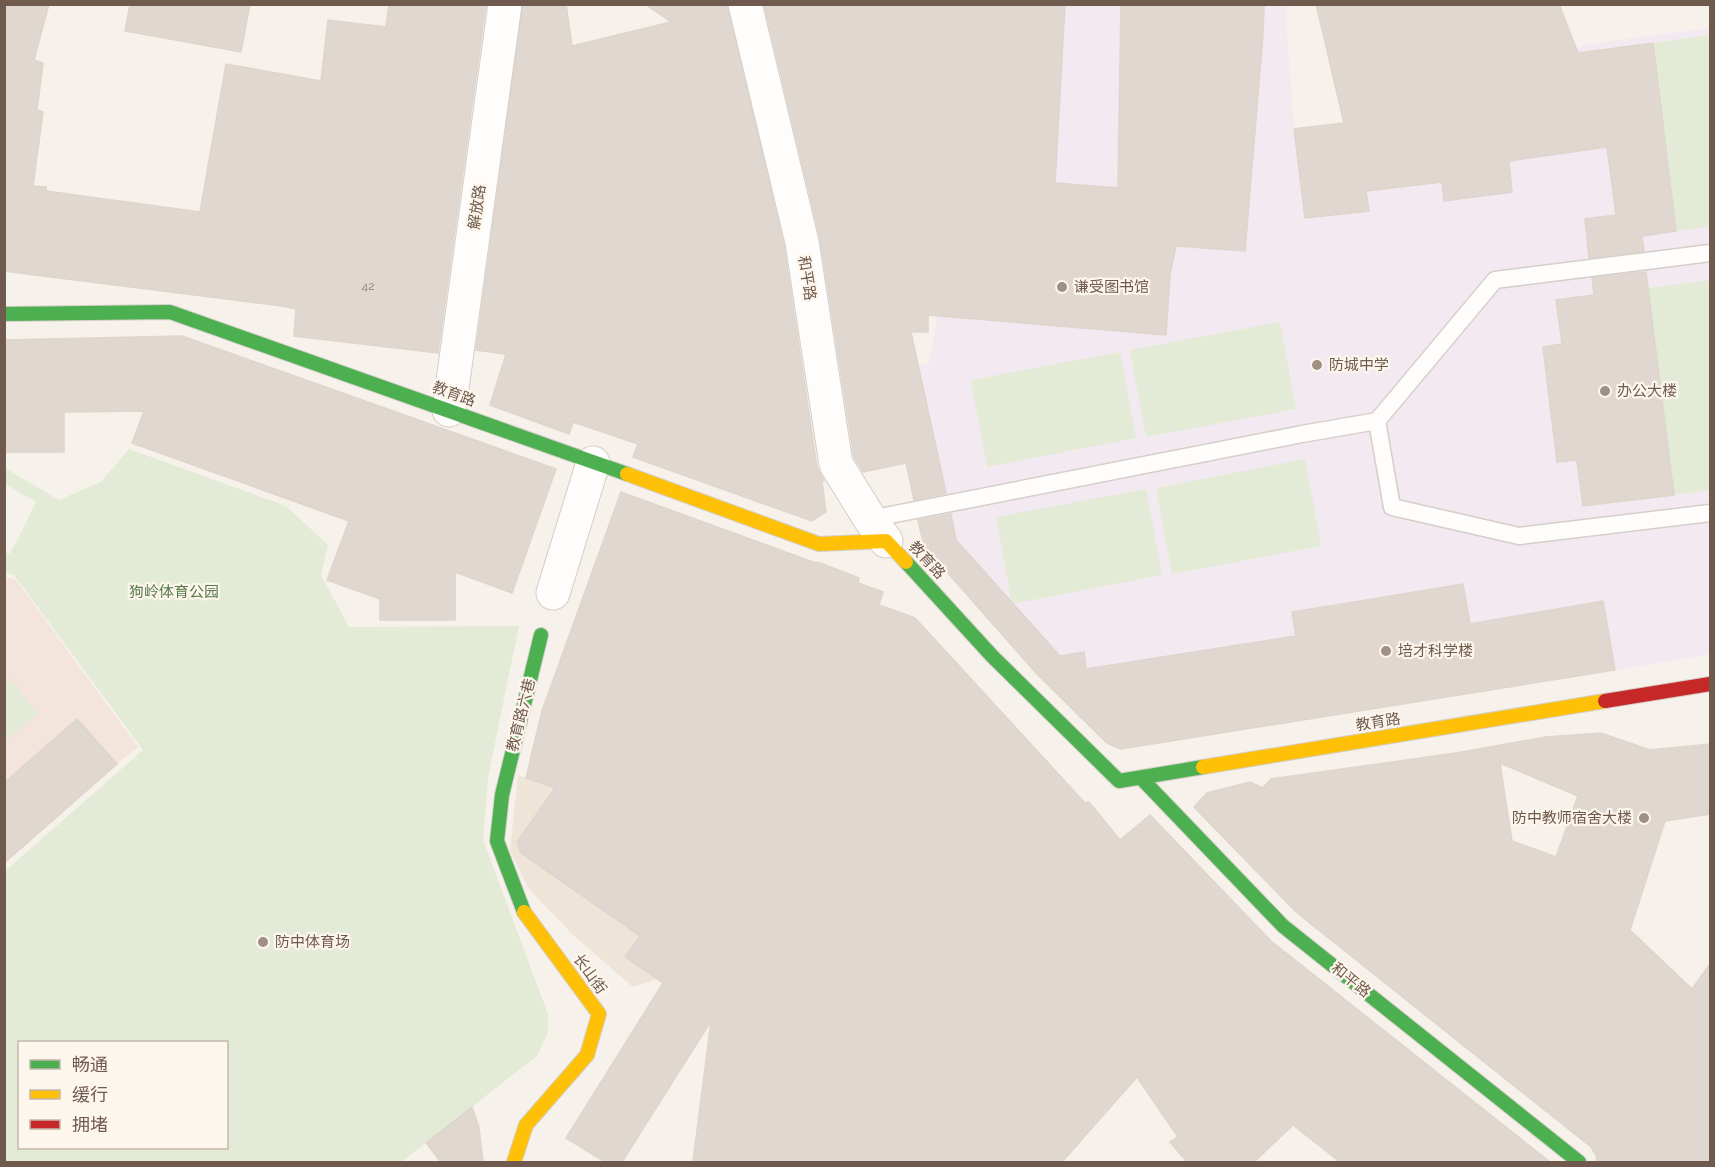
<svg xmlns="http://www.w3.org/2000/svg" width="1715" height="1167" font-family="Raleway,'Noto Sans SC',sans-serif">
  <rect width="100%" height="100%" fill="#f6f1ea"/>
  <!-- residential -->
  <path fill="#eee4d8" d="M518,775L678,833L719,890L657,979L633,987L573,935L529,889L510,851Z"/>
  <!-- commercial -->
  <path fill="#f3e4dc" d="M5,577L16,580L138,747L117,764L5,863Z"/>
  <!-- education -->
  <path fill="#f2e9f1" d="M1010,5H1285L1294,129L1501,103L1583,45L1710,28V654L1507,688L1502,661L1095,727L1078,717L1066,702L1059,657L1038,675L924,546L909,475L941,468L919,366L929,363L952,235Z"/>
  <!-- green -->
  <g fill="#e3ebd6" fill-rule="evenodd">
    <path d="M1710,35V227L1676,231L1653,43Z"/>
    <path d="M1710,280V490L1674,495L1648,288Z"/>
    <path d="M1280,322L1296,409L1146,437L1130,350Z"/>
    <path d="M1120,352L1136,438L987,467L971,380Z"/>
    <path d="M129,449L286,506L328,545L321,575L349,627L519,626L488,777L483,840L548,1014V1032L537,1056L401,1162H5V871L143,750L14,575L5,572L4,552L9,554L17,541L36,502L5,484V468L59,500L101,482ZM20,1042H226V1148H20Z"/>
    <path d="M1305,459L1321,546L1172,574L1156,488Z"/>
    <path d="M1146,489L1162,575L1012,604L996,517Z"/>
    <path d="M9,678L38,714L5,741V682Z"/>
  </g>
  <!-- building -->
  <g fill="#dfd7d0" stroke="#ded5cd" stroke-width="1.5" fill-rule="evenodd">
    <path d="M4,4H49L34,60L43,63L37,110L43,112L33,186L46,187V191L200,212L226,64L321,81L328,20L386,27L389,4H486L438,353L294,336L296,309L282,306L4,271Z"/>
    <path d="M130,4H250L241,52L125,31Z"/>
    <path d="M523,4H566L572,46L671,22L645,4H727L784,246L817,467L824,481H822L826,512L812,521L633,457L638,444L573,422L569,434L490,405L506,354L476,350Z"/>
    <path d="M764,4H1065L1055,183L1118,188L1121,4H1264L1263,35L1245,251L1176,246L1170,274L1166,335L928,315V332H911L946,493L914,500L906,463L863,472L854,457L820,238Z"/>
    <path d="M1316,4H1559L1578,53L1653,43L1676,231L1642,236L1644,251L1589,258L1585,219L1616,215L1607,147L1509,161L1512,192L1444,201L1442,182L1366,191L1369,211L1305,218L1294,129L1344,123Z"/>
    <path d="M1646,272L1674,495L1583,506L1577,460L1557,462L1543,347L1562,344L1556,300L1594,295L1592,278Z"/>
    <path d="M182,336L556,469L512,593L455,572V620H380V599L327,580L349,521L132,443L144,411L64,412V452H4V340Z"/>
    <path d="M621,492L813,562L820,563L859,578L858,583L883,592L879,605L915,618L1085,803L1089,802L1120,840L1150,815L1271,941L1550,1162H1340L1293,1125L1254,1162H1187L1170,1142L1178,1137L1137,1077L1062,1162H693L711,1021L622,1162H605L566,1138L663,983L625,957L640,936L521,853L517,842L555,788L526,778L542,711Z"/>
    <path d="M951,514L956,540L1060,656L1084,652L1086,669L1296,636L1292,612L1463,584L1470,624L1603,601L1615,670L1121,749L1107,743L1036,673L924,546L918,520Z"/>
    <path d="M77,719L117,764L4,863V783Z"/>
    <path d="M1601,733L1650,750L1710,744V814L1665,821L1630,930L1692,989L1710,964V1162H1597L1596,1155L1591,1147L1296,912L1194,807L1207,793L1250,782L1263,788L1271,779L1456,753L1546,737ZM1500,763L1578,796L1556,857L1512,841Z"/>
    <path d="M472,1107L479,1128L483,1162H441L426,1143Z"/>
  </g>
  <g fill="none" stroke-linecap="round" stroke-linejoin="round">
    <defs>
      <g id="lane">
        <path d="M1377,421L1392,507L1519,536L1710,513"/>
        <path d="M870,519L1302,434L1377,421L1495,280L1710,253"/>
      </g>
      <g id="street">
        <path d="M745,4L802,242L836,464L870,519L886,541"/>
        <path d="M449,410L505,4"/>
        <path d="M553,593L593,463"/>
      </g>
      <g id="fast">
        <path d="M4,314L170,312L627,474"/>
        <path d="M906,562L992,656L1119,781L1203,767"/>
        <path d="M1141,778L1283,926L1579,1162"/>
        <path d="M524,912L497,841L502,795L541,635"/>
      </g>
      <g id="slow">
        <path d="M627,474L819,544L886,541L906,562"/>
        <path d="M1203,767L1605,701"/>
        <path d="M514,1162L526,1125L587,1055L599,1014L524,912"/>
      </g>
      <path id="jam" d="M1605,701L1710,684"/>
    </defs>
    <!-- lane casing -->
    <use href="#lane" stroke="#d5cec9" stroke-width="19"/>
    <!-- street casing -->
    <use href="#street" stroke="#d5cec9" stroke-width="35"/>
    <!-- fast casing -->
    <use href="#fast" stroke="#d4cec7" stroke-width="16"/>
    <!-- slow casing -->
    <use href="#slow" stroke="#d4cec7" stroke-width="16"/>
    <!-- jam casing -->
    <use href="#jam" stroke="#d4cec7" stroke-width="16"/>
    <!-- lane -->
    <use href="#lane" stroke="#fefdfc" stroke-width="16"/>
    <!-- street -->
    <use href="#street" stroke="#fefdfc" stroke-width="33"/>
    <!-- fast -->
    <use href="#fast" stroke="#4caf50" stroke-width="14"/>
    <!-- slow -->
    <use href="#slow" stroke="#ffc107" stroke-width="14"/>
    <!-- jam -->
    <use href="#jam" stroke="#c62828" stroke-width="14"/>
  </g>
  <!-- markers -->
  <g fill="#9f8f85" stroke="#fdf6ec" stroke-width="2">
    <circle cx="1062" cy="287" r="6"/>
    <circle cx="1317" cy="365" r="6"/>
    <circle cx="1605" cy="391" r="6"/>
    <circle cx="1386" cy="651" r="6"/>
    <circle cx="1644" cy="818" r="6"/>
    <circle cx="263" cy="942" r="6"/>
  </g>
  <g text-anchor="middle" stroke-width="4.5" stroke-linejoin="round" paint-order="stroke">
    <!-- number labels -->
    <g font-size="12" fill="#8e7c71">
      <text x="368" y="290">42</text>
    </g>
    <!-- street labels -->
    <g font-size="15" fill="#705a4e" stroke="#fdf6ec">
      <text transform="translate(477 207) rotate(-82)" y="5">解放路</text>
      <text transform="translate(807 278) rotate(81)" y="5">和平路</text>
      <text transform="translate(454 394) rotate(20)" y="5">教育路</text>
      <text transform="translate(927 560) rotate(47)" y="5">教育路</text>
      <text transform="translate(521 715) rotate(-76)" y="5">教育路六巷</text>
      <text transform="translate(1378 722) rotate(-9)" y="5">教育路</text>
      <text transform="translate(590 974) rotate(54)" y="5">长山街</text>
      <text transform="translate(1351 980) rotate(39)" y="5">和平路</text>
    </g>
    <!-- poi labels -->
    <g font-size="15" fill="#705a4e" stroke="#fdf6ec" text-anchor="start">
      <text x="1074" y="292">谦受图书馆</text>
      <text x="1329" y="370">防城中学</text>
      <text x="1617" y="396">办公大楼</text>
      <text x="1398" y="656">培才科学楼</text>
      <text x="1632" y="823" text-anchor="end">防中教师宿舍大楼</text>
      <text x="275" y="947">防中体育场</text>
    </g>
    <!-- park labels -->
    <g font-size="15" fill="#587a4a" stroke="#fdf6ec">
      <text x="174" y="597">狗岭体育公园</text>
    </g>
  </g>
  <!-- border -->
  <rect width="1715" height="1167" fill="none" stroke="#705a4e" stroke-width="12"/>
  <!-- legend -->
  <rect x="18" y="1041" width="210" height="108" fill="#fdf6ec" stroke="#c5b8ad" stroke-width="1.5"/>
  <rect x="30" y="1060" width="30" height="9" fill="#4caf50" stroke="#c5b8ad" stroke-width="1.5"/>
  <text x="72" y="1071" font-size="18" fill="#705a4e">畅通</text>
  <rect x="30" y="1090" width="30" height="9" fill="#ffc107" stroke="#c5b8ad" stroke-width="1.5"/>
  <text x="72" y="1101" font-size="18" fill="#705a4e">缓行</text>
  <rect x="30" y="1120" width="30" height="9" fill="#c62828" stroke="#c5b8ad" stroke-width="1.5"/>
  <text x="72" y="1131" font-size="18" fill="#705a4e">拥堵</text>
</svg>
